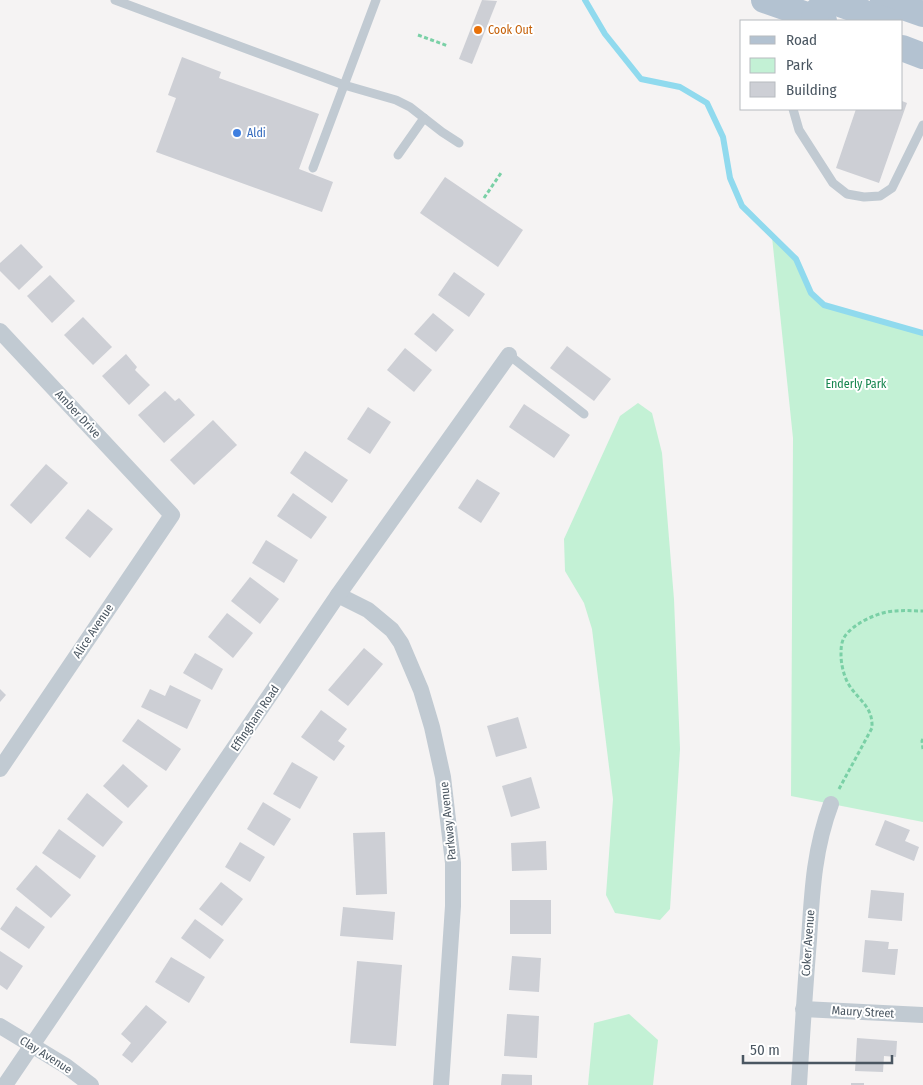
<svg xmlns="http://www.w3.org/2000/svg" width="923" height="1085" font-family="'Fira Sans Condensed',sans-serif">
  <rect width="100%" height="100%" fill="#f5f3f3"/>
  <!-- green -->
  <g fill="#c3f1d5">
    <path d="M772,237L796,259L811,293L824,305L923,333V822L791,796L793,438Z"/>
    <path d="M638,403L652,413L662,453L674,599L680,749L670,909L660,920L615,913L606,895L613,799L592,629L584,603L565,571L564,539L620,416Z"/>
    <path d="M629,1014L658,1040L653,1085H588L594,1023Z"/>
  </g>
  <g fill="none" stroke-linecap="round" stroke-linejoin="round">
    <!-- stream -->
    <path stroke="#90daee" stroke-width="6" d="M585,0L605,34L641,79L680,87L707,103L723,137L730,178L742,206L796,259L811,293L824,305L923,333"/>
  </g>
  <!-- building -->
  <g fill="#cdcfd5">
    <path d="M482,0L497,1L472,64L459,59Z"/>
    <path d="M182,57L221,72L219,78L319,114L299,169L333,182L322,212L156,152L176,98L168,95Z"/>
    <path d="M902,101L907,103L879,183L836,168L856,109H902Z"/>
    <path d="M445,177L523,230L498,267L420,213Z"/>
    <path d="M21,244L43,267L19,290L0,271V263Z"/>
    <path d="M454,272L485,294L469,317L438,295Z"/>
    <path d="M50,275L75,301L52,323L27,296Z"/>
    <path d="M433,313L454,330L436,352L414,334Z"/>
    <path d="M83,317L112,347L93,365L64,335Z"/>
    <path d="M567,346L611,379L594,401L550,368Z"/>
    <path d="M405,348L432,370L414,392L387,370Z"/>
    <path d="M126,354L137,367L135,370L150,385L129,405L102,376Z"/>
    <path d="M165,391L175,401L179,398L195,415L164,443L138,415Z"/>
    <path d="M524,404L570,435L554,458L509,427Z"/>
    <path d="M368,407L391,422L370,454L347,439Z"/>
    <path d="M213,420L237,445L194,485L170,460Z"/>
    <path d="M305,451L348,480L332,503L290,473Z"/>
    <path d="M46,464L68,483L31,524L10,505Z"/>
    <path d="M477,479L500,493L481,523L458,508Z"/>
    <path d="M293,493L327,517L311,539L277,516Z"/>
    <path d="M88,509L113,529L90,558L65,538Z"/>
    <path d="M266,540L298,560L284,583L252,563Z"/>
    <path d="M250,577L279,599L260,624L231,601Z"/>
    <path d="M227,613L253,633L233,658L208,637Z"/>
    <path d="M364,648L383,664L348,706L328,690Z"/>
    <path d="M195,653L223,669L212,690L183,673Z"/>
    <path d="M170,685L201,700L187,729L141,707L150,689L165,696Z"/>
    <path d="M0,689L6,695L0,702Z"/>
    <path d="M321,710L347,729L338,741L345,746L334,761L301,737Z"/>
    <path d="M518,717L527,748L496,757L487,726Z"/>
    <path d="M138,719L181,749L166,771L122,741Z"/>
    <path d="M292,762L318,777L300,809L273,794Z"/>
    <path d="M123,764L148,786L128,808L103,786Z"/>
    <path d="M531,777L540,808L511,817L502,786Z"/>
    <path d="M87,793L123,822L103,847L67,819Z"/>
    <path d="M263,802L291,819L274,846L247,829Z"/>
    <path d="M885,820L910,830L905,841L919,847L914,861L875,845Z"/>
    <path d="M59,829L96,856L80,879L42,853Z"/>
    <path d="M385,832L387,894L356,895L353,833Z"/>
    <path d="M546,841L547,870L512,871L511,843Z"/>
    <path d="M240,842L265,857L250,882L225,867Z"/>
    <path d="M36,865L71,895L51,918L16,889Z"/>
    <path d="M221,882L243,899L222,926L199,909Z"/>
    <path d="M871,890L904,893L902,921L868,918Z"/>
    <rect x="510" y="900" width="41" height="34"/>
    <path d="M16,906L45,927L29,949L0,929Z"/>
    <path d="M343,907L395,912L393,940L340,936Z"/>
    <path d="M195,919L224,940L210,959L181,938Z"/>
    <path d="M865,940L889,942L888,949H898L895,975L862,972Z"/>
    <path d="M0,951L23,966L7,990L0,985Z"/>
    <path d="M512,956L541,958L539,992L509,990Z"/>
    <path d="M171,957L205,977L189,1003L155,982Z"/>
    <path d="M357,961L402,965L396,1046L350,1043Z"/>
    <path d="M146,1005L167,1022L132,1063L122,1055L131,1043L121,1034Z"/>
    <path d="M507,1014L539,1016L537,1058L504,1056Z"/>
    <path d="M857,1038L897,1041L896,1057L884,1056L883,1072L855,1071Z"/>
    <path d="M502,1074L532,1075V1085H501Z"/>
    <rect x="851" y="1083" width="13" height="2"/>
  </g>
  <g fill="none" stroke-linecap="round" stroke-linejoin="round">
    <!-- path -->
    <g stroke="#7ad0a6" stroke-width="3" stroke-dasharray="4 2.5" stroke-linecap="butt">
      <path d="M418,35L448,46"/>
      <path d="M484,198L501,173"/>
      <path d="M923,739L922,741L923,749"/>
      <path d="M839,789L872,728C873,706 859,701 849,685C844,677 841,664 841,655C841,649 841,642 845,636C854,623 880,611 896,611C905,610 914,611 923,611"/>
    </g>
    <!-- service -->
    <g stroke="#c1cad2" stroke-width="9">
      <path d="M115,0L344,85L396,100L410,107L442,132L459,143"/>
      <path d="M793,109L799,130L833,183L847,194L864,197L880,196L892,188L923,125"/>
      <path d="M398,155L424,118"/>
      <path d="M313,168L376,0"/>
      <path d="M509,355L584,414"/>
    </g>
    <!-- minor -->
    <g stroke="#c1cad2" stroke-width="16">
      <path d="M0,331L172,515L0,769"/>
      <path d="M338,595L368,610L392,630L401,643L421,690L432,727L443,777L453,863V906L441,1085"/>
      <path d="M803,1009L923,1015"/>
      <path d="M0,1026L66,1066L91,1085"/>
      <path d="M5,1085L338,595L509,355"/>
      <path d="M799,1085C802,1036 805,988 809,940C812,892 814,849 831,804"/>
    </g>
    <!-- primary -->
    <g stroke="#b3c2d1" stroke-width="26">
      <path d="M764,0L824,21"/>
      <path d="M883,0L923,14"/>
      <path d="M814,18L817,11L823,5L834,2L888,21"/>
      <path d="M902,48L923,56"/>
    </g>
  </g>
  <!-- markers -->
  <circle fill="#e8710a" stroke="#fff" stroke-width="2" cx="478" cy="30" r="5"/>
  <circle fill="#3f7fe0" stroke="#fff" stroke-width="2" cx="237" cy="133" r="5"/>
  <g text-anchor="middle" stroke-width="4" stroke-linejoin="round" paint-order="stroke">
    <!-- food labels -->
    <g font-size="12" fill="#c56008" stroke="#fff" text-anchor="start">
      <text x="488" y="34">Cook Out</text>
    </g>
    <!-- shop labels -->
    <g font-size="12" fill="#366cbe" stroke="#fff" text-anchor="start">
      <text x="247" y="137">Aldi</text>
    </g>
    <!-- park labels -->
    <g font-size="12" fill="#17864f" stroke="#fff">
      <text x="856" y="388">Enderly Park</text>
    </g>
    <!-- street labels -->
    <g font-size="12" fill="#4a5661" stroke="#fff">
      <text transform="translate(78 414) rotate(47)" y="4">Amber Drive</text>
      <text transform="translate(93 631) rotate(-56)" y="4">Alice Avenue</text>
      <text transform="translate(255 718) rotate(-56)" y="4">Effingham Road</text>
      <text transform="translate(448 821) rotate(-96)" y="4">Parkway Avenue</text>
      <text transform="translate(808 943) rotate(-86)" y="4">Coker Avenue</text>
      <text transform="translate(863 1012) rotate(3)" y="4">Maury Street</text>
      <text transform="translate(46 1055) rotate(32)" y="4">Clay Avenue</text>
    </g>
  </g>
  <!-- legend -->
  <rect x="740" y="20" width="162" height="90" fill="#ffffff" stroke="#b7bbc0"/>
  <rect x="750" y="36" width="25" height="8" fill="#b3c2d1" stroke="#b7bbc0"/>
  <text x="786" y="45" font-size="15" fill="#4a5661">Road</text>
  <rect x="750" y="58" width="25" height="15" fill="#c3f1d5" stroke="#b7bbc0"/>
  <text x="786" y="70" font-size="15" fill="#4a5661">Park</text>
  <rect x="750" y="82" width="25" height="15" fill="#cdcfd5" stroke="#b7bbc0"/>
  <text x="786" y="95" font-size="15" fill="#4a5661">Building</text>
  <!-- scale -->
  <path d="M743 1055v8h149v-8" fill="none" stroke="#4a5661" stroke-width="2.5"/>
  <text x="750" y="1055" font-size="15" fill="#4a5661" stroke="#ffffff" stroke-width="4" paint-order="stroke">50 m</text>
</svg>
